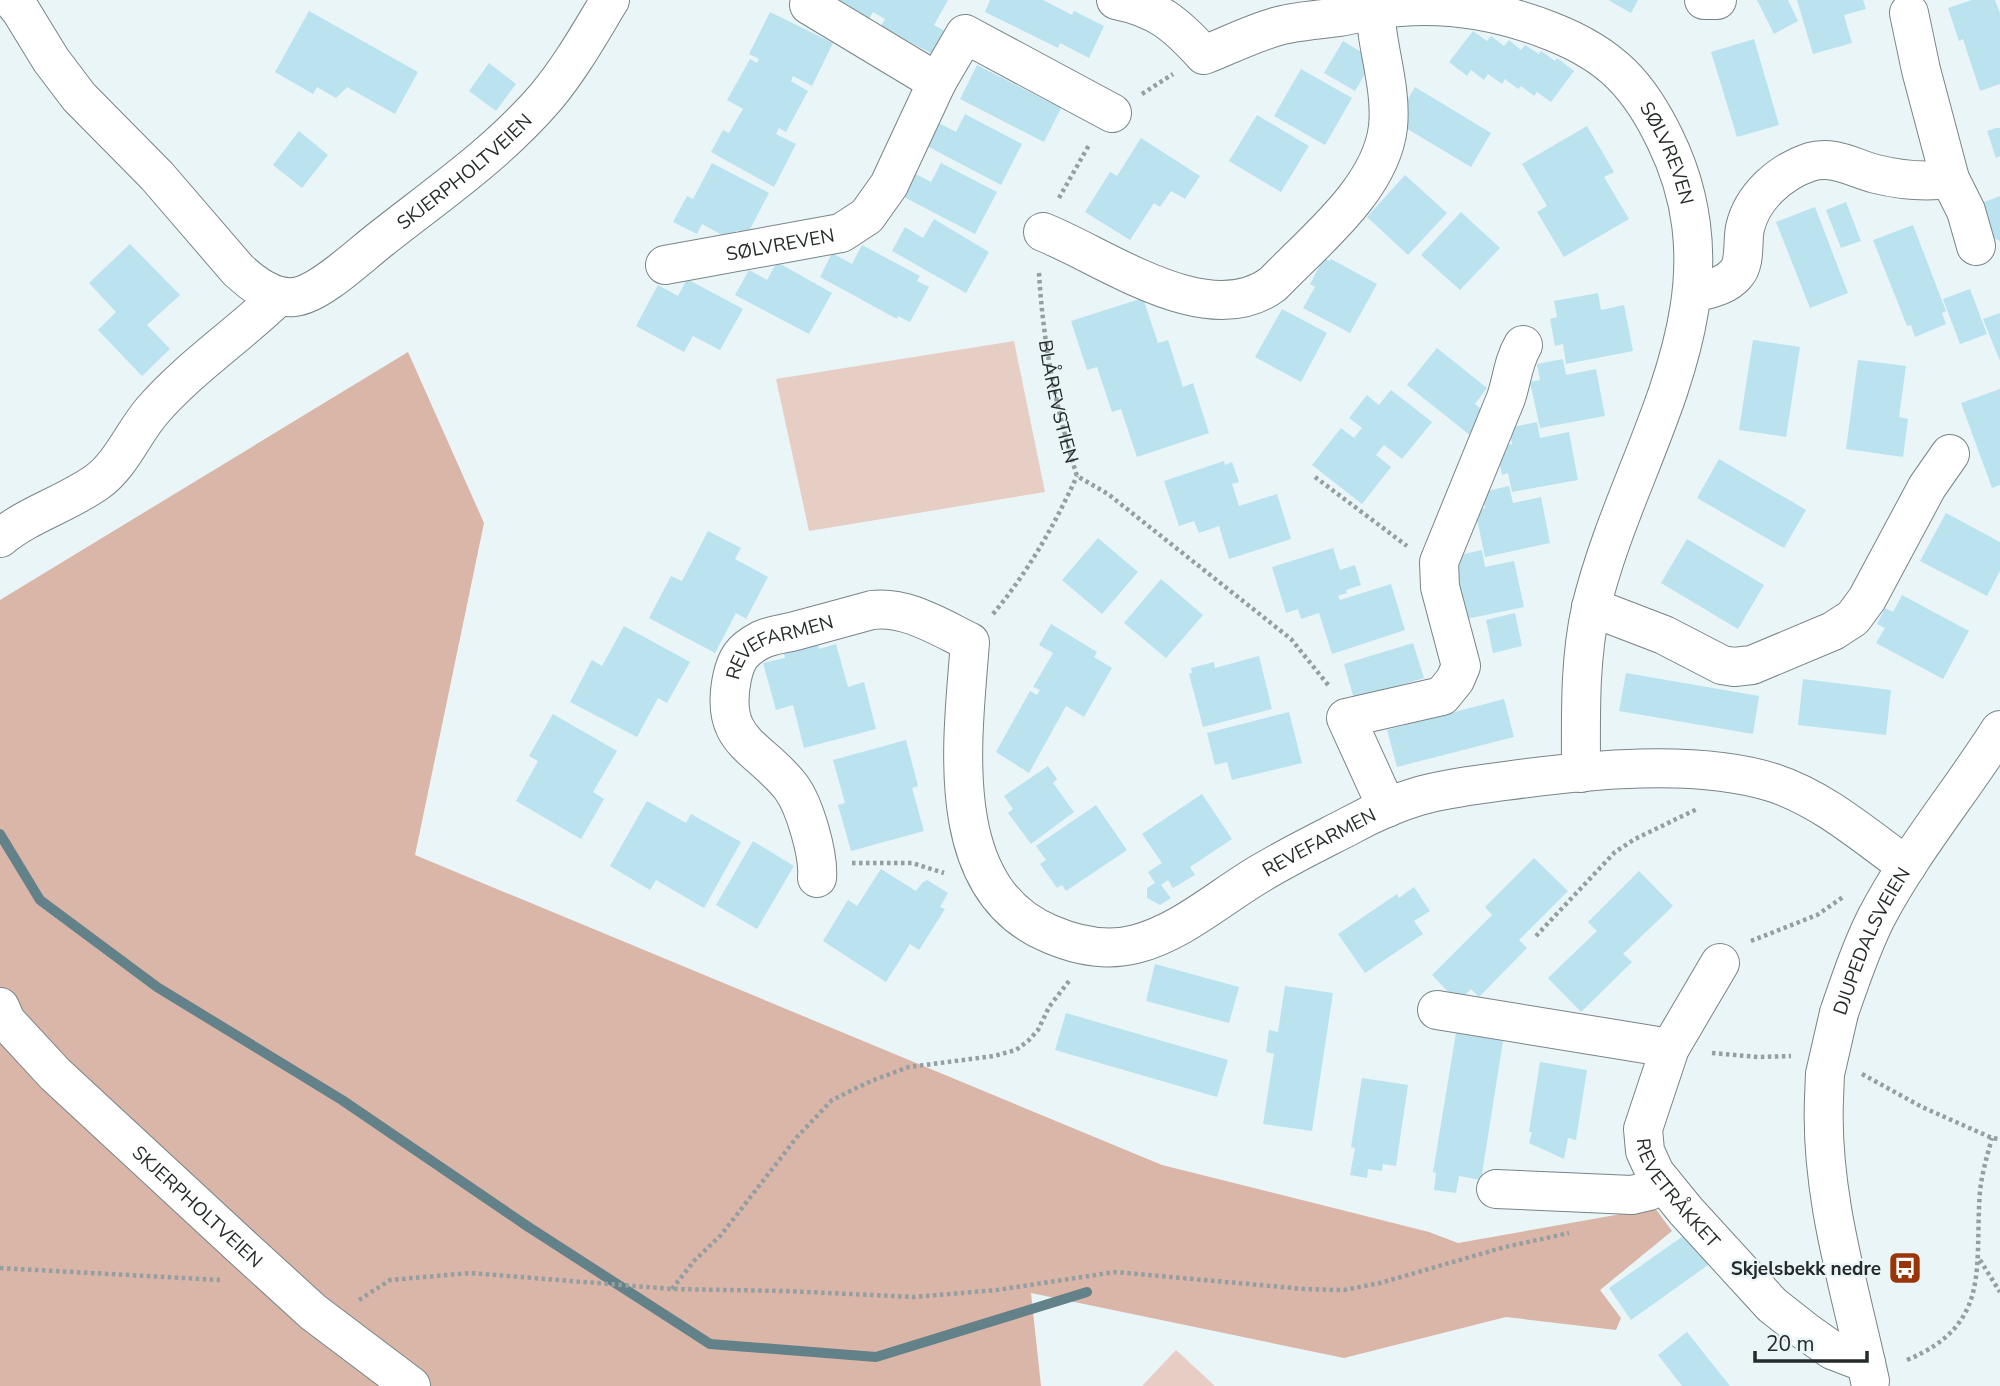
<svg xmlns="http://www.w3.org/2000/svg" width="2000" height="1386" font-family="'Nunito Sans',sans-serif">
  <rect width="100%" height="100%" fill="#eaf5f8"/>
  <!-- green -->
  <g fill="#e7cec5">
    <path d="M1014,341L1045,492L809,531L776,379Z"/>
    <path d="M1176,1350L1215,1386H1142Z"/>
  </g>
  <!-- forest -->
  <path fill="#dab6a9" d="M408,352L484,523L415,855L1162,1165L1429,1232L1458,1243L1655,1208L1672,1231L1600,1290L1621,1318L1616,1330L1506,1317L1344,1358L1031,1293L1041,1386H0V600Z"/>
  <g fill="none" stroke-linecap="round" stroke-linejoin="round">
    <!-- stream -->
    <path stroke="#638189" stroke-width="10" d="M0,834L40,900L157,987L342,1100L527,1226L710,1344L876,1357L1087,1292"/>
  </g>
  <!-- building -->
  <g fill="#bae3ef">
    <path d="M833,0H948L934,25L949,33L936,56L881,26L885,19L873,12L869,19Z"/>
    <path d="M990,0H1043L1072,15L1074,11L1104,26L1089,58L1060,43L1058,48L985,12Z"/>
    <path d="M1608,0H1638L1631,13Z"/>
    <path d="M1757,0H1788L1798,21L1774,34Z"/>
    <path d="M1797,0H1863L1866,9L1844,15L1852,43L1813,54Z"/>
    <path d="M1972,0H1995L2000,13V84L1980,91L1963,39L1959,41L1948,8Z"/>
    <path d="M309,11L418,72L395,114L347,87L336,98L317,87L313,94L275,72Z"/>
    <path d="M770,12L833,43L812,86L793,76L791,81L808,91L786,132L779,128L776,134L796,144L774,187L711,152L723,130L729,133L743,109L727,100L750,59L757,63L759,59L749,54Z"/>
    <path d="M1473,31L1487,41L1491,36L1504,46L1509,40L1521,50L1525,45L1539,54L1541,51L1555,61L1557,58L1574,71L1551,102L1537,92L1534,96L1521,86L1518,89L1505,79L1502,84L1488,74L1484,80L1471,70L1467,76L1449,62Z"/>
    <path d="M1754,39L1779,125L1737,137L1711,52Z"/>
    <path d="M1343,41L1361,52L1364,46L1374,59L1355,91L1324,73Z"/>
    <path d="M489,63L516,84L496,111L469,91Z"/>
    <path d="M977,65L1061,108L1044,142L960,99Z"/>
    <path d="M1301,69L1352,98L1325,145L1274,116Z"/>
    <path d="M1415,87L1491,133L1471,167L1401,125L1399,114Z"/>
    <path d="M965,114L1022,144L1001,185L925,145L937,122L956,132Z"/>
    <path d="M1257,115L1309,146L1281,192L1229,161Z"/>
    <path d="M1587,126L1614,172L1604,177L1629,219L1564,257L1537,212L1547,206L1522,164Z"/>
    <path d="M1996,128H2000V156L1996,158L1987,131Z"/>
    <path d="M299,131L328,155L302,188L273,165Z"/>
    <path d="M1141,138L1200,176L1185,199L1171,191L1160,207L1154,203L1130,240L1085,212L1110,172L1117,176Z"/>
    <path d="M712,163L769,193L747,235L737,230L731,240L702,224L697,234L673,222L687,196L693,199Z"/>
    <path d="M941,163L997,192L975,234L900,195L912,172L931,182Z"/>
    <path d="M1405,175L1447,213L1408,255L1367,217Z"/>
    <path d="M2000,196V241L1987,235L1976,205Z"/>
    <path d="M1846,202L1861,241L1841,248L1826,210Z"/>
    <path d="M1815,207L1848,293L1810,308L1776,222Z"/>
    <path d="M1461,212L1500,248L1460,290L1421,255Z"/>
    <path d="M934,219L989,252L966,293L892,251L905,227L923,238Z"/>
    <path d="M1913,225L1946,311L1942,313L1946,324L1915,337L1911,325L1907,326L1873,240Z"/>
    <path d="M130,244L180,295L147,325L170,349L142,376L98,330L116,312L89,283Z"/>
    <path d="M862,245L920,276L917,281L929,287L910,322L898,316L897,319L820,277L832,253L852,264Z"/>
    <path d="M1324,258L1330,261L1331,259L1377,284L1350,333L1303,308L1315,287L1310,284Z"/>
    <path d="M777,262L832,293L809,334L735,295L749,270L767,280Z"/>
    <path d="M687,279L743,309L720,350L693,336L684,352L636,326L658,285L678,296Z"/>
    <path d="M1970,289L1987,334L1960,344L1943,299Z"/>
    <path d="M1598,293L1601,310L1624,305L1633,351L1566,364L1563,344L1555,346L1550,319L1557,317L1554,301Z"/>
    <path d="M1143,298L1158,343L1168,340L1183,387L1193,383L1209,433L1137,457L1121,409L1112,412L1097,367L1087,370L1071,321Z"/>
    <path d="M1282,309L1327,333L1301,382L1255,357Z"/>
    <path d="M2000,313V361L1983,319Z"/>
    <path d="M1753,340L1800,347L1786,437L1739,430Z"/>
    <path d="M1437,348L1487,388L1475,404L1489,415L1471,436L1407,385Z"/>
    <path d="M1563,359L1566,375L1596,369L1605,416L1540,428L1530,382L1540,380L1537,364Z"/>
    <path d="M1858,360L1906,366L1899,417L1908,419L1903,457L1846,449Z"/>
    <path d="M2000,389V485L1992,488L1961,403Z"/>
    <path d="M1391,390L1432,422L1402,459L1384,445L1376,455L1391,467L1362,504L1312,465L1341,428L1354,438L1362,428L1349,418L1367,395L1379,405Z"/>
    <path d="M1537,422L1540,438L1569,432L1578,480L1512,492L1508,473L1502,475L1496,447L1512,444L1509,428Z"/>
    <path d="M1719,459L1806,510L1784,548L1697,498Z"/>
    <path d="M1224,461L1225,465L1232,462L1239,482L1232,484L1239,506L1277,494L1291,539L1229,559L1219,526L1199,533L1194,521L1179,526L1164,481Z"/>
    <path d="M1509,486L1513,503L1541,497L1550,543L1485,557L1475,510L1485,508L1482,492Z"/>
    <path d="M1946,513L2000,542V571L1987,596L1920,561Z"/>
    <path d="M708,531L741,548L735,559L768,577L746,619L736,613L715,653L649,618L671,576L682,581Z"/>
    <path d="M1098,538L1138,572L1102,614L1062,580Z"/>
    <path d="M1687,539L1764,585L1738,629L1661,583Z"/>
    <path d="M1333,548L1340,570L1355,565L1361,585L1346,590L1347,593L1338,596L1340,600L1391,584L1405,630L1332,654L1319,613L1301,619L1298,609L1286,613L1272,567Z"/>
    <path d="M1482,550L1485,567L1514,561L1524,607L1457,621L1455,556Z"/>
    <path d="M1161,579L1203,615L1166,658L1124,623Z"/>
    <path d="M1902,595L1969,631L1943,679L1876,643L1885,628L1877,624L1885,608L1893,612Z"/>
    <path d="M1515,613L1522,646L1493,653L1486,620Z"/>
    <path d="M1051,624L1097,652L1094,657L1112,668L1084,717L1066,706L1029,773L996,752L1030,691L1037,695L1040,690L1033,687L1053,653L1039,645Z"/>
    <path d="M624,626L690,662L667,703L658,698L637,737L570,702L592,660L602,666Z"/>
    <path d="M817,639L819,649L836,644L848,687L864,682L876,729L804,748L793,705L776,710L763,663L785,658L783,648Z"/>
    <path d="M1413,643L1424,678L1354,699L1344,664Z"/>
    <path d="M1259,656L1272,709L1203,727L1189,674L1192,673L1191,668L1214,662L1215,668Z"/>
    <path d="M1626,673L1759,696L1753,734L1619,711Z"/>
    <path d="M1803,679L1891,690L1886,735L1798,725Z"/>
    <path d="M1504,699L1514,737L1397,767L1387,730Z"/>
    <path d="M1289,712L1302,763L1232,780L1227,762L1215,765L1207,733Z"/>
    <path d="M553,714L617,751L593,792L604,799L581,839L516,801L538,761L529,756Z"/>
    <path d="M906,740L918,786L912,788L924,831L851,851L838,805L845,803L833,760Z"/>
    <path d="M1048,766L1057,779L1053,783L1074,812L1031,844L1008,813L1013,809L1004,796Z"/>
    <path d="M1202,794L1232,839L1190,867L1195,875L1173,888L1168,880L1161,885L1171,898L1160,905L1147,898V888L1155,883L1148,872L1162,863L1142,834Z"/>
    <path d="M647,801L686,823L691,814L741,842L704,908L656,880L650,890L610,866Z"/>
    <path d="M1096,805L1127,850L1066,891L1062,885L1057,888L1040,864L1046,860L1036,846Z"/>
    <path d="M753,841L794,866L757,929L716,905Z"/>
    <path d="M1534,858L1568,891L1519,940L1527,948L1479,997L1471,989L1458,1002L1432,975L1492,915L1485,907Z"/>
    <path d="M881,869L916,891L922,883L927,880L948,893L940,907L945,909L919,950L910,944L886,982L823,941L848,900L857,906Z"/>
    <path d="M1639,871L1673,906L1623,954L1632,962L1581,1012L1548,978L1597,931L1588,922Z"/>
    <path d="M1414,887L1430,911L1414,921L1423,934L1365,973L1338,934L1397,894L1399,898Z"/>
    <path d="M1155,964L1239,987L1229,1023L1146,1001Z"/>
    <path d="M1285,986L1333,993L1312,1131L1263,1124L1274,1054L1266,1052L1269,1030L1278,1032Z"/>
    <path d="M1066,1013L1228,1060L1217,1097L1055,1050Z"/>
    <path d="M1456,1033L1503,1041L1481,1180L1459,1176L1456,1193L1434,1190L1436,1173L1433,1172Z"/>
    <path d="M1540,1062L1587,1070L1576,1140L1568,1138L1564,1159L1529,1143L1532,1132H1529Z"/>
    <path d="M1362,1078L1408,1085L1396,1166L1383,1164L1382,1171L1368,1169L1367,1178L1350,1175L1355,1148L1351,1147Z"/>
    <path d="M1689,1232L1711,1263L1631,1320L1609,1288Z"/>
    <path d="M1687,1332L1730,1386H1682L1658,1355Z"/>
  </g>
  <g fill="none" stroke-linecap="round" stroke-linejoin="round">
    <defs>
      <g id="minor">
        <path id="s2" d="M12,0L21,11L51,60L79,97L157,176L238,270C253,284 272,299 294,297C319,295 360,255 381,239C438,194 498,153 546,97C571,67 590,33 610,0"/>
        <path id="s3" d="M1116,0C1157,8 1176,24 1204,55C1227,46 1251,34 1275,27C1295,21 1319,20 1339,17C1351,15 1363,12 1374,10C1436,0 1496,9 1553,32C1611,55 1639,85 1665,139C1747,306 1629,449 1591,608C1579,662 1581,718 1581,773"/>
        <path d="M1704,0H1717"/>
        <path d="M809,5L937,82"/>
        <path d="M1909,13L1921,70L1950,179L1966,211L1976,246"/>
        <path d="M1043,232C1106,257 1208,333 1273,284C1314,241 1381,189 1388,127C1392,88 1377,49 1375,10"/>
        <path id="s4" d="M665,265L841,233L867,216L889,185L937,82L965,34L1112,113"/>
        <path d="M1693,293C1708,289 1725,287 1736,274C1746,263 1742,242 1745,228C1752,197 1780,172 1810,162C1834,155 1853,168 1876,174C1900,180 1926,182 1950,179"/>
        <path d="M0,538C29,514 66,504 97,482C121,465 133,433 152,411C188,369 239,335 279,296"/>
        <path d="M1591,607L1664,635L1722,665L1734,667L1752,665L1833,631L1853,618L1867,599L1927,487L1950,454"/>
        <path d="M1387,808L1346,718L1442,696L1455,680L1461,666L1440,587L1439,562L1506,398C1512,380 1513,362 1523,345"/>
        <path id="s5" d="M817,878C819,855 805,806 791,787C758,745 719,743 732,678C736,659 742,650 759,641C769,635 783,634 795,631C821,624 846,617 872,610C907,606 939,627 970,642C963,738 940,888 1050,934C1078,946 1106,952 1136,944C1182,932 1220,897 1261,873C1289,856 1320,841 1349,826C1371,814 1395,803 1419,796C1447,788 1476,785 1505,781C1585,770 1696,758 1774,783C1823,799 1865,836 1907,866"/>
        <path id="s6" d="M1720,963L1670,1048L1643,1129L1645,1151L1655,1173L1686,1211L1772,1305L1805,1331L1832,1350L1866,1363"/>
        <path id="s7" d="M0,1007L6,1021L55,1074L244,1249L313,1312L411,1386"/>
        <path d="M1437,1010L1670,1048"/>
        <path id="s8" d="M1839,1013C1850,981 1861,948 1876,918C1911,851 1960,793 2000,730"/>
        <path d="M1824,1099C1820,1195 1850,1288 1870,1381"/>
        <path d="M1496,1189L1632,1195L1649,1191L1663,1183"/>
      </g>
    </defs>
    <!-- minor casing -->
    <use href="#minor" stroke="#798487" stroke-width="40"/>
    <!-- path -->
    <g stroke="#959ea0" stroke-width="4.5" stroke-dasharray="3.5 3.5" stroke-linecap="butt">
      <path d="M1142,94L1173,74"/>
      <path d="M1059,198L1089,145"/>
      <path id="s1" d="M1039,273C1043,342 1056,410 1077,476L1108,494L1291,639L1329,686"/>
      <path d="M1315,477L1407,546"/>
      <path d="M993,614C1028,572 1054,526 1077,476"/>
      <path d="M852,863H912L944,873"/>
      <path d="M1536,936L1615,852L1635,839L1697,809"/>
      <path d="M1751,941L1817,915L1843,897"/>
      <path d="M1712,1053L1758,1057L1791,1056"/>
      <path d="M1862,1074L1922,1107L1992,1138L2000,1139"/>
      <path d="M1980,1260L2000,1292"/>
      <path d="M0,1268L220,1280"/>
      <path d="M672,1289L694,1261L721,1235L797,1137L832,1100L871,1081L909,1067L994,1056L1016,1050L1028,1041L1038,1030L1049,1007L1069,981"/>
      <path d="M359,1300L390,1280L470,1273L672,1289L786,1291L914,1297L997,1290L1115,1272L1304,1289L1344,1290L1380,1283L1505,1247L1569,1233"/>
      <path d="M1907,1360C1993,1324 1974,1267 1980,1191C1982,1173 1987,1156 1992,1138"/>
    </g>
    <!-- minor -->
    <use href="#minor" stroke="#fff" stroke-width="38"/>
    <defs>
      <path id="minor-bridge" d="M1824,1099L1825,1074L1839,1013"/>
    </defs>
    <!-- minor-bridge casing -->
    <use href="#minor-bridge" stroke="#798487" stroke-width="40" stroke-linecap="butt"/>
    <!-- minor-bridge -->
    <use href="#minor-bridge" stroke="#fff" stroke-width="38"/>
  </g>
  <!-- icons -->
  <defs>
    <symbol id="bus-square" viewBox="-11 -11 22 22"><rect x="-9" y="-9" width="18" height="18" rx="4" fill="#9a3507" stroke="#eaf5f8"/><path d="M-5-6H5V4H4V6H2V4H-2V6H-4V4H-5ZM-3.5-4V0h7V-4ZM-3.5 1.2v1.5H-2V1.2ZM2 1.2v1.5H3.5V1.2Z" fill="#fff"/></symbol>
  </defs>
  <g fill-rule="evenodd">
    <use href="#bus-square" x="1886" y="1249" width="38" height="38"/>
  </g>
  <g text-anchor="middle" stroke-width="5" stroke-linejoin="round" paint-order="stroke">
    <!-- street labels -->
    <g font-size="19" fill="#252a2b" stroke="#eaf5f8">
      <text dy="7" stroke="none"><textPath href="#s3" startOffset="639">SØLVREVEN</textPath></text>
      <text dy="7" stroke="none"><textPath href="#s2" startOffset="630">SKJERPHOLTVEIEN</textPath></text>
      <text dy="7" stroke="none"><textPath href="#s4" startOffset="117">SØLVREVEN</textPath></text>
      <text dy="7" stroke="none"><textPath href="#s1" startOffset="130">BLÅREVSTIEN</textPath></text>
      <text dy="7" stroke="none"><textPath href="#s5" startOffset="290">REVEFARMEN</textPath></text>
      <text dy="7" stroke="none"><textPath href="#s5" startOffset="1122">REVEFARMEN</textPath></text>
      <text dy="7" stroke="none"><textPath href="#s8" startOffset="79">DJUPEDALSVEIEN</textPath></text>
      <text dy="7" stroke="none"><textPath href="#s6" startOffset="259">REVETRÅKKET</textPath></text>
      <text dy="7" stroke="none"><textPath href="#s7" startOffset="282">SKJERPHOLTVEIEN</textPath></text>
    </g>
    <!-- poi labels -->
    <g font-size="19" font-weight="bold" fill="#252a2b" stroke="#eaf5f8" text-anchor="end">
      <text x="1881" y="1275">Skjelsbekk nedre</text>
    </g>
  </g>
  <!-- scale -->
  <path d="M1755 1351v10h112v-10" fill="none" stroke="#252a2b" stroke-width="3.5"/>
  <text x="1766" y="1351" font-size="21" fill="#252a2b" stroke="#eaf5f8" stroke-width="5" paint-order="stroke">20 m</text>
</svg>
